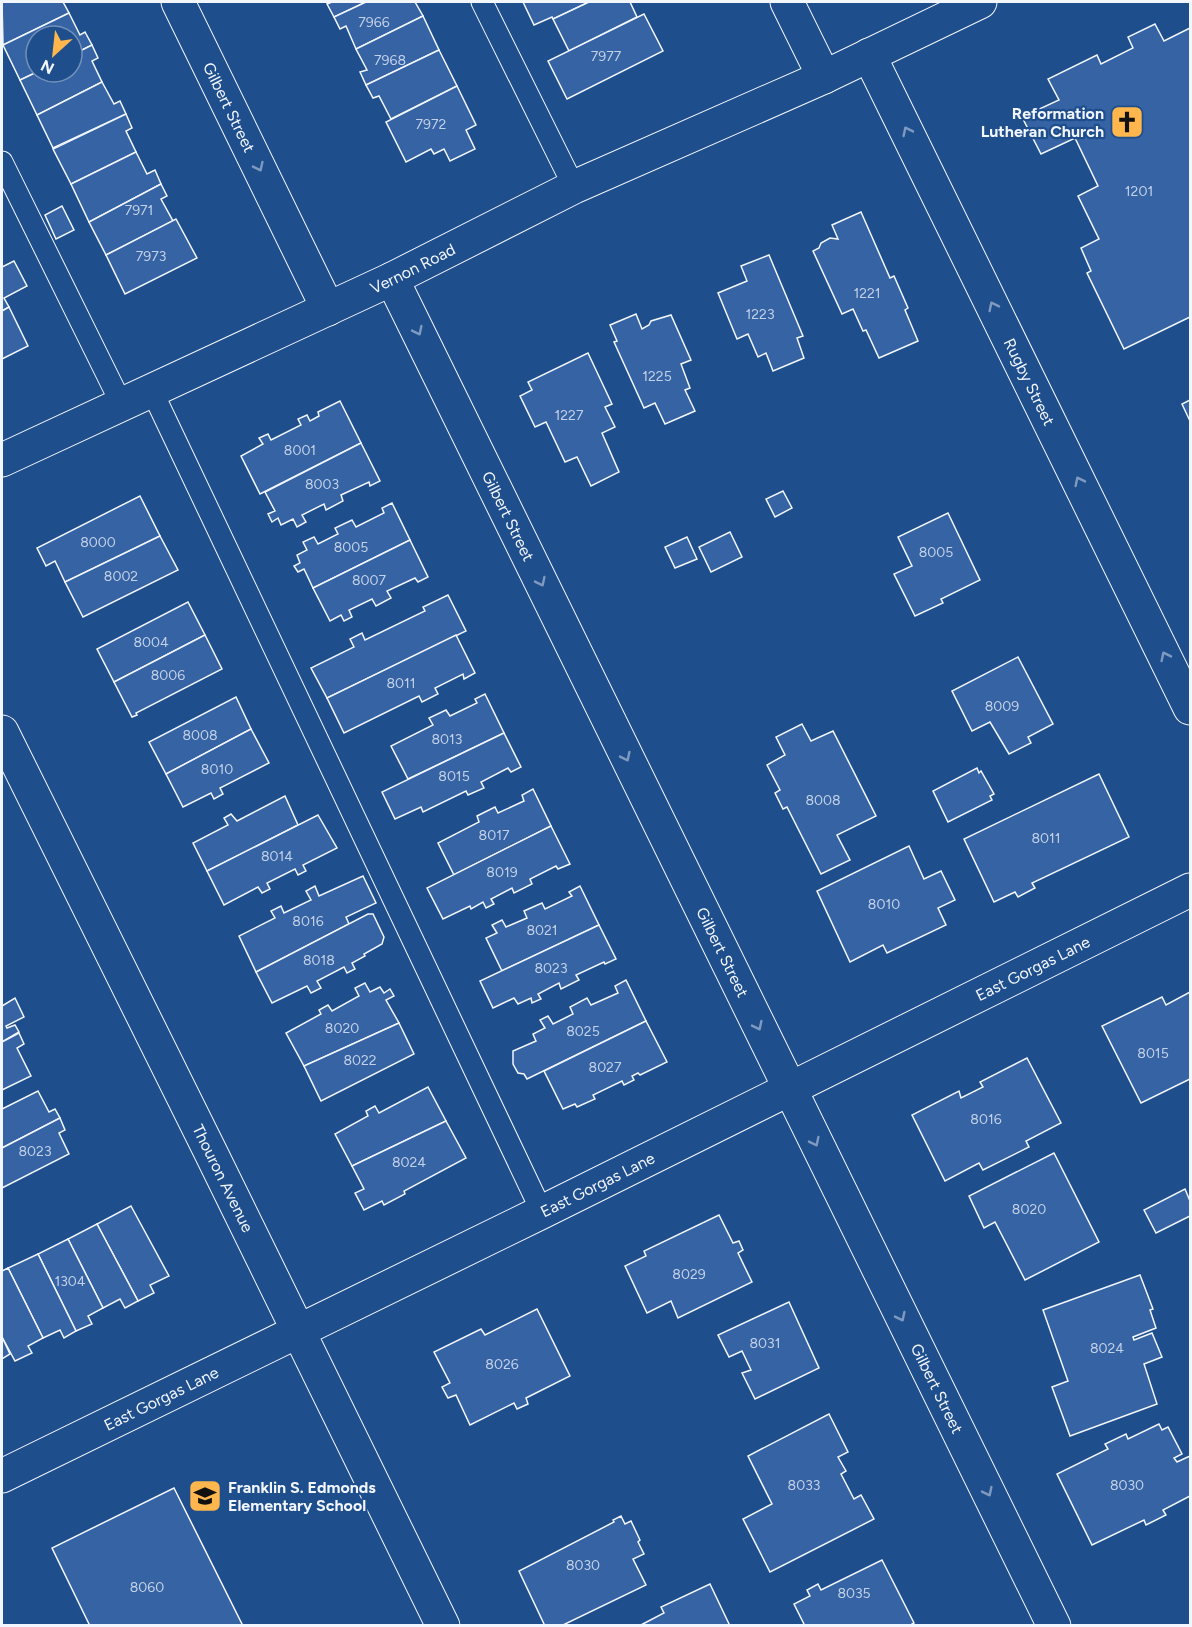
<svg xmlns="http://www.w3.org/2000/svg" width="1192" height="1627" font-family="Figtree,sans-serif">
  <rect width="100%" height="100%" fill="#1f4e8c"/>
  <!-- building -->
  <g fill="#3563a3" stroke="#f2f6ff" stroke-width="1.5">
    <path d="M2,2H63L69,13L3,45Z"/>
    <path d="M332,2H366L334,17L327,4Z"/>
    <path d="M366,2H415L423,16L356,49L346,26L340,29L334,17Z"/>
    <path d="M523,2H589L553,19L552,17L534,25Z"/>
    <path d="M589,2H630L637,17L569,51L553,19Z"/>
    <path d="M69,13L80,35L85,32L92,45L72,55V36H36L37,72L20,80L3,45Z"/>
    <path d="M644,14L663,51L567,99L548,61Z"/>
    <path d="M423,16L439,50L366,85L360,72L367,70L356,49Z"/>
    <path d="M1155,24L1164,41L1190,28V317L1124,349L1087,273L1091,271L1081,248L1099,239L1078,196L1098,186L1075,138L1041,154L1022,117L1059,100L1048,79L1097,55L1101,64L1133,48L1128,37Z"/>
    <path d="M92,45L98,58L92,61L102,82L37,115L20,80L37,72H72V55Z"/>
    <path d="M439,50L457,86L391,119L379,96L373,98L366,85Z"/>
    <path d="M102,82L114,104L120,101L126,114L53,148L37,115Z"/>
    <path d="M457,86L476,125L466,130L475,149L450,161L444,149L434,154L431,149L406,162L386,122Z"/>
    <path d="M126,114L132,128L126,131L136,152L71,184L53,149Z"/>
    <path d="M136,152L147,174L155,170L161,184L89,222L71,184Z"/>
    <path d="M161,184L167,196L161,199L173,221L106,255L89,222Z"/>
    <path d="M62,206L74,230L56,239L45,215Z"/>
    <path d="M861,212L890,278L894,276L908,308L905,310L918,341L879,358L866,330L863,331L853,309L842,314L813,251L819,248L821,243L830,238L838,239L832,225Z"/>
    <path d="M176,219L197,258L125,294L106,255Z"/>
    <path d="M769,255L803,336L797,338L804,358L773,371L766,353L758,357L748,334L737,339L718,293L747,281L741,266Z"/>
    <path d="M14,261L27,286L4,298L9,307L2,311V267Z"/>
    <path d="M9,307L28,346L2,359V311Z"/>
    <path d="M636,314L642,329L649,325L651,321L671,315L691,360L681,364L690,388L685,390L695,411L665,424L655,403L644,408L614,342L617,341L610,325Z"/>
    <path d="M588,353L612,404L605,407L615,427L602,433L619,472L591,486L577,457L565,462L546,422L535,427L520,396L532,390L528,382Z"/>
    <path d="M1190,400V421L1182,404Z"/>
    <path d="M340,401L361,443L260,494L241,456L263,444L259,438L268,434L271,440L301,425L298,419L307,415L310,421L319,416L318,412Z"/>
    <path d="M361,443L380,481L370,486L369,482L341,495L343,501L326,510L324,504L302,515L306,522L297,527L293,519L281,525L278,518L272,522L268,514L275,511L265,492Z"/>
    <path d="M783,491L792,508L775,517L766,499Z"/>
    <path d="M140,496L160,536L65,582L55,561L46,566L37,548Z"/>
    <path d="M392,503L410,540L313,588L304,569L298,572L294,566L300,563L297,555L307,550L303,542L314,537L318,544L338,534L335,528L352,520L356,527L384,513L382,508Z"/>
    <path d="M948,513L980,580L941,599L943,603L915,616L894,574L912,566L898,537Z"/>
    <path d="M730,532L742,557L711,572L699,547Z"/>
    <path d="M160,536L178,570L83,617L65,582Z"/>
    <path d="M687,537L697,559L675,568L665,547Z"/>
    <path d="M410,540L428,577L418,582L415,578L387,591L391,598L376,606L372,599L349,610L352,617L344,621L341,615L330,621L313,588Z"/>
    <path d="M448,595L466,631L327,698L311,668L354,647L350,639L362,633L365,640L425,611L423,607Z"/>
    <path d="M188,602L205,635L114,682L97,649Z"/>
    <path d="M205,635L222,669L136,713L137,715L132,717L114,682Z"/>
    <path d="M456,635L475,673L464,679L463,674L435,688L438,694L422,702L419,696L344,733L327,698Z"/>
    <path d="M1018,657L1053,724L1028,737L1031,743L1009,754L990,722L972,731L952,691Z"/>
    <path d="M485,694L504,733L408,779L391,746L433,725L429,718L446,710L450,716L477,703L475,699Z"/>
    <path d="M236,697L251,729L166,774L149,742Z"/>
    <path d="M802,724L811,741L833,731L876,816L837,835L850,860L821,874L787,807L783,809L775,793L780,790L767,765L785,755L776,737Z"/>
    <path d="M251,729L269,763L220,788L223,794L214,799L211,793L183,807L166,774Z"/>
    <path d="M504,733L521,767L511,772L508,768L481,782L484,788L468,795L466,791L423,812L421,807L395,819L382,792Z"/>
    <path d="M977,768L979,773L981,771L994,794L990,796L992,800L948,822L933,791Z"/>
    <path d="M1099,774L1129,837L1032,883L1035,888L1018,897L1015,892L994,902L964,839Z"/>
    <path d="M533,789L551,826L454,875L438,843L479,822L477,816L495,807L498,813L524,801L522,795Z"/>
    <path d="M285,796L298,825L207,871L193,843L228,825L224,818L231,814L237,821Z"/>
    <path d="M318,815L337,848L303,865L306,871L298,875L295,869L267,883L270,889L262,893L258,887L224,905L207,871Z"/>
    <path d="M551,826L570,864L558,869L556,866L530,879L532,884L514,893L512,888L491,899L494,904L486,908L483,902L471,909L470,906L443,919L427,888Z"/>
    <path d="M909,846L924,879L941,871L955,900L938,908L946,925L887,953L883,945L850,962L817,891Z"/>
    <path d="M363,876L376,903L346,917L349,924L256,972L239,936L275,918L271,911L281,906L284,913L311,900L306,891L315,886L319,896Z"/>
    <path d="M580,886L599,925L502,971L486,938L497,933L492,925L502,920L506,927L527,918L524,911L542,903L545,909L572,896L569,892Z"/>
    <path d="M368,914H373L384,937L382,944L364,954L365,956L352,963L355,969L347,973L344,967L317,981L321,988L311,993L307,986L272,1003L256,972Z"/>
    <path d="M599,925L616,959L605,964L604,962L576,975L579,980L561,989L559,983L538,994L541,999L532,1003L531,998L518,1004L514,998L493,1008L480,981Z"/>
    <path d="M626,980L646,1021L527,1079L524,1074L518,1073L513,1064V1051L536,1041L533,1034L545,1028L540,1020L548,1016L553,1024L573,1014L570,1007L587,998L591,1005L618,993L615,986Z"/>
    <path d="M365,983L370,992L380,987L384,993L390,989L394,996L386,1000L399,1023L304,1066L286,1033L321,1014L319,1010L328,1005L332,1011L359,996L355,988Z"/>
    <path d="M1190,992V1079L1141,1103L1102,1026L1162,997L1166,1005Z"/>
    <path d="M15,998L24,1017L6,1026L7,1028L15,1025L19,1032L2,1042V1006Z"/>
    <path d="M646,1021L667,1062L640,1075L638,1073L632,1076L634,1080L624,1085L622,1081L593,1095L595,1099L577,1107L575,1104L563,1109L544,1071Z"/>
    <path d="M399,1023L414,1054L321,1101L304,1066Z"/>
    <path d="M19,1033L24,1044L17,1048L31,1076L2,1090V1042Z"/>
    <path d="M1027,1058L1061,1123L1026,1141L1029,1147L983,1170L979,1163L945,1181L912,1115L959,1091L961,1098L983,1087L980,1082Z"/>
    <path d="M428,1087L446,1121L352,1166L335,1134L368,1116L366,1111L375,1106L379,1113Z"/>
    <path d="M38,1091L49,1112L55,1109L60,1118L2,1148V1109Z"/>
    <path d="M60,1118L65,1130L59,1133L69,1154L2,1188V1148Z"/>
    <path d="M446,1121L466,1158L404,1191L405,1194L384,1205L382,1201L364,1210L355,1193L364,1189L352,1166Z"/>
    <path d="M1054,1153L1099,1242L1025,1280L995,1222L984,1228L969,1196Z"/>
    <path d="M1185,1189L1190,1201V1216L1156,1233L1144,1210Z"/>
    <path d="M131,1206L169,1276L150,1285L154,1293L138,1301L97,1224Z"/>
    <path d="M719,1215L733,1243L739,1241L743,1250L738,1253L752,1282L678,1318L671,1301L647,1313L625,1266L646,1256L644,1251Z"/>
    <path d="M97,1224L138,1301L125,1308L120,1299L103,1308L68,1239Z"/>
    <path d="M68,1239L103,1308L88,1316L92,1324L76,1331L38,1254Z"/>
    <path d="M38,1254L76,1331L64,1338L60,1330L43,1338L8,1268Z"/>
    <path d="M8,1268L43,1338L28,1346L32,1353L15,1361L2,1337V1271Z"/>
    <path d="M1140,1275L1153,1309L1150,1310L1156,1328L1133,1337L1134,1340L1152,1333L1162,1357L1144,1364L1157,1404L1070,1436L1052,1387L1068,1381L1043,1310Z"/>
    <path d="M789,1302L819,1368L755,1399L742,1373L751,1370L742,1351L729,1357L718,1335Z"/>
    <path d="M537,1309L570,1376L526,1398L528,1404L517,1409L514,1403L470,1425L456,1395L448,1398L442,1387L450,1383L434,1352L481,1329L485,1335Z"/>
    <path d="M2,1337L10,1354L2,1359Z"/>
    <path d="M829,1414L848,1452L838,1457L846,1471L841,1474L854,1499L861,1495L874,1519L770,1572L743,1519L772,1504L748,1456Z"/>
    <path d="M1159,1424L1162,1430L1168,1427L1182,1454L1174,1458L1177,1462L1190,1456V1496L1163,1510L1166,1515L1146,1525L1144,1520L1092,1545L1057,1474L1108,1449L1105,1444L1126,1434L1128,1439Z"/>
    <path d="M174,1488L243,1626H90L52,1548Z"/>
    <path d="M621,1516L625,1524L631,1521L640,1540L638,1542L644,1554L633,1559L646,1585L561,1626H545L519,1571L614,1522L613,1520Z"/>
    <path d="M882,1560L914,1623L909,1626H805L794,1604L810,1596L807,1590L818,1584L821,1590Z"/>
    <path d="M710,1584L730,1626H639L664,1613L661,1607Z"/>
  </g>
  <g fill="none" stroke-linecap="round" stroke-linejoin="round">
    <defs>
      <g id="service">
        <path d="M482,2L574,187"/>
        <path d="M2,162L122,405"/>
        <path d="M152,391L542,1212"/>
      </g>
      <g id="minor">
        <path id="s1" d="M178,2L328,309"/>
        <path d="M787,2L824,77"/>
        <path id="s2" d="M869,55L1190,708"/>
        <path id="s3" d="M392,279L1054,1626"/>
        <path id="s4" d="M2,460L392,279L574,187L824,77L980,2"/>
        <path id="s5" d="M2,732L211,1153L443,1626"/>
        <path id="s6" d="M2,1476L542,1212L1190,890"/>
      </g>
    </defs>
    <!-- service casing -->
    <use href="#service" stroke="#f2f6ff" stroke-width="23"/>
    <!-- minor casing -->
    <use href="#minor" stroke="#f2f6ff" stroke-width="35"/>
    <!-- service -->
    <use href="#service" stroke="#1f4e8c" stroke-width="21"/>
    <!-- minor -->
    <use href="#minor" stroke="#1f4e8c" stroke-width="33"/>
  </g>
  <!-- one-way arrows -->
  <defs><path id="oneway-chevron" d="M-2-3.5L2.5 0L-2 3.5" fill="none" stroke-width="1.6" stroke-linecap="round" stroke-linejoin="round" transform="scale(1.5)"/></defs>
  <g stroke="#7e9ac0">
    <use href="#oneway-chevron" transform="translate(907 131) rotate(-116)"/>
    <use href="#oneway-chevron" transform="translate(259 167) rotate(64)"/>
    <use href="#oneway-chevron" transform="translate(993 306) rotate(-116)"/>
    <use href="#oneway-chevron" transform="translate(418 331) rotate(64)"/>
    <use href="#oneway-chevron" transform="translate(1079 481) rotate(-116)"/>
    <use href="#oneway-chevron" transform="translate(541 582) rotate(64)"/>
    <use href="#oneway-chevron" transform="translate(1165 656) rotate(-116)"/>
    <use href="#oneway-chevron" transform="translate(626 757) rotate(64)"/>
    <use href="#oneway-chevron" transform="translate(758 1026) rotate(64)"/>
    <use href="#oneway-chevron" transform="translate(815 1142) rotate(64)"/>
    <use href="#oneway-chevron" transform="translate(901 1317) rotate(64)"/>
    <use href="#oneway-chevron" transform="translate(988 1492) rotate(64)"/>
  </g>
  <!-- icons -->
  <defs>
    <symbol id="church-square" viewBox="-11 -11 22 22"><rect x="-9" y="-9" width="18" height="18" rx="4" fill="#ffb74d" stroke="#1f4e8c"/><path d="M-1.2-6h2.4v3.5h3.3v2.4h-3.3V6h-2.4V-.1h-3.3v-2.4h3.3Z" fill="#111"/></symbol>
    <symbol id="school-square" viewBox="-11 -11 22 22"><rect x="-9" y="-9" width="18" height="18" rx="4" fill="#ffb74d" stroke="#1f4e8c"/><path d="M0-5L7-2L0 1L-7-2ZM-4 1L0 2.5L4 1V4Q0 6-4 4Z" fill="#111"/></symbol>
  </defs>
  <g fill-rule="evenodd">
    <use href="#church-square" x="1108" y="103" width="38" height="38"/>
    <use href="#school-square" x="186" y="1477" width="38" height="38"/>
  </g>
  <g text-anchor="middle" stroke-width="4.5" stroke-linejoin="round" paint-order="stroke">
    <!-- number labels -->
    <g font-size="14" fill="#c3d1e8">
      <text x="374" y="27">7966</text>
      <text x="606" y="61">7977</text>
      <text x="390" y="65">7968</text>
      <text x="431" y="129">7972</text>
      <text x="1139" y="196">1201</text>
      <text x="139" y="215">7971</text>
      <text x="151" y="261">7973</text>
      <text x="867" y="298">1221</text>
      <text x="760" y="319">1223</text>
      <text x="657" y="381">1225</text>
      <text x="569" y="420">1227</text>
      <text x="300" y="455">8001</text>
      <text x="322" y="489">8003</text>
      <text x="98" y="547">8000</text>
      <text x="351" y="552">8005</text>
      <text x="936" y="557">8005</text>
      <text x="121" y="581">8002</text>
      <text x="369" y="585">8007</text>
      <text x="151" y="647">8004</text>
      <text x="168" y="680">8006</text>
      <text x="401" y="688">8011</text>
      <text x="1002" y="711">8009</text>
      <text x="200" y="740">8008</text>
      <text x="447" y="744">8013</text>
      <text x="217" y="774">8010</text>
      <text x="454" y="781">8015</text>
      <text x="823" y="805">8008</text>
      <text x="494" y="840">8017</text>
      <text x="1046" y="843">8011</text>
      <text x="277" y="861">8014</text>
      <text x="502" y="877">8019</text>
      <text x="884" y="909">8010</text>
      <text x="308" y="926">8016</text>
      <text x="542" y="935">8021</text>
      <text x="319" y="965">8018</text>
      <text x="551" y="973">8023</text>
      <text x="342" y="1033">8020</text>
      <text x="583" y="1036">8025</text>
      <text x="1153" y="1058">8015</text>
      <text x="360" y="1065">8022</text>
      <text x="605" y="1072">8027</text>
      <text x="986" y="1124">8016</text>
      <text x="35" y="1156">8023</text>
      <text x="409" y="1167">8024</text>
      <text x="1029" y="1214">8020</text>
      <text x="689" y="1279">8029</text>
      <text x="70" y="1286">1304</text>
      <text x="765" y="1348">8031</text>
      <text x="1107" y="1353">8024</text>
      <text x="502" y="1369">8026</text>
      <text x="804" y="1490">8033</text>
      <text x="1127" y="1490">8030</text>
      <text x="583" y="1570">8030</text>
      <text x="147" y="1592">8060</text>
      <text x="854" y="1598">8035</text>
    </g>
    <!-- street labels -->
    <g font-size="16" fill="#f2f6ff" stroke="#1f4e8c">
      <text dy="6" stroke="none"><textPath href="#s1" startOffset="117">Gilbert Street</textPath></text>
      <text dy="6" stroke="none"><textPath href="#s4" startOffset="453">Vernon Road</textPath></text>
      <text dy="6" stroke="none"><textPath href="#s2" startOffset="364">Rugby Street</textPath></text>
      <text dy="6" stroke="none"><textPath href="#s3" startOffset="264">Gilbert Street</textPath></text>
      <text dy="6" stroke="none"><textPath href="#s3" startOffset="750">Gilbert Street</textPath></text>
      <text dy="6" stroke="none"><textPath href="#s6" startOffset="1149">East Gorgas Lane</textPath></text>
      <text dy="6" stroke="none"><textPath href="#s5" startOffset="498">Thouron Avenue</textPath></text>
      <text dy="6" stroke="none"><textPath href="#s6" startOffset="663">East Gorgas Lane</textPath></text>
      <text dy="6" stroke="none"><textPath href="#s3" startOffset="1236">Gilbert Street</textPath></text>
      <text dy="6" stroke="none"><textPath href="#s6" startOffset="177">East Gorgas Lane</textPath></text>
    </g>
    <!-- poi labels -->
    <g font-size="16" font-weight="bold" fill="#f2f6ff" stroke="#1f4e8c" text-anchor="end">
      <text x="1104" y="119">Reformation<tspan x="1104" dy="18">Lutheran Church</tspan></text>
      <text x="228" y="1493" text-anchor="start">Franklin S. Edmonds<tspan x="228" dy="18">Elementary School</tspan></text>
    </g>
  </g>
  <!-- border -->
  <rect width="1192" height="1627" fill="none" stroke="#f2f6ff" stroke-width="6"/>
  <!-- north arrow -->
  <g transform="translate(54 54) rotate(207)"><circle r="28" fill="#1f4e8c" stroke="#7391ba" stroke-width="1.5"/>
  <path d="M0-4.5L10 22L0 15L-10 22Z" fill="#ffb74d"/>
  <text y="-9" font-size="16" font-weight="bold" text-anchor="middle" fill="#f2f6ff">N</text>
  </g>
</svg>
